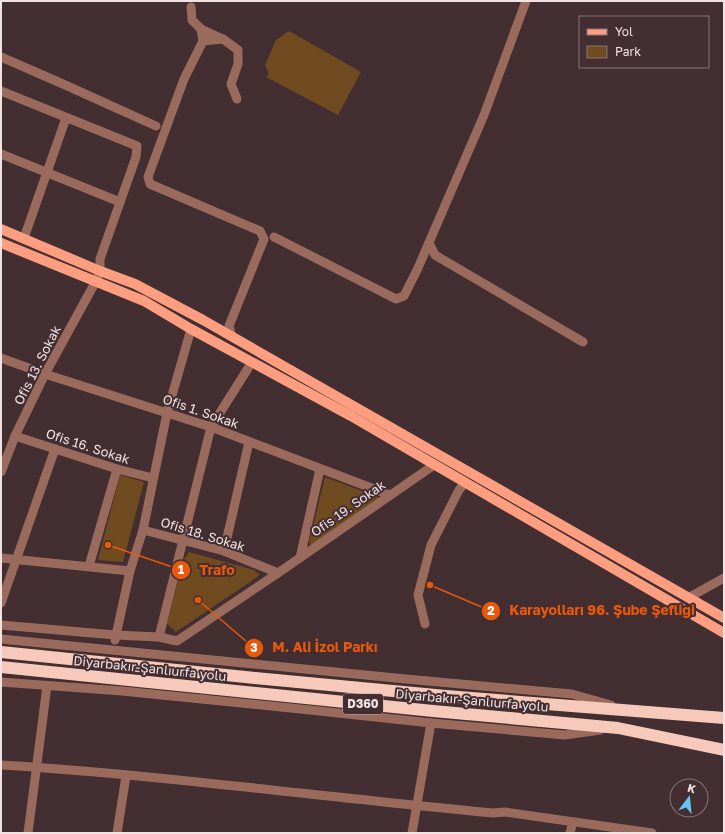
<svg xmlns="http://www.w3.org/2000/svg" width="725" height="834" font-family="'Golos Text',sans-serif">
  <rect width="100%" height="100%" fill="#432e31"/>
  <!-- green -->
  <g fill="#714b20">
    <path d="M289,31L361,72L338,115L266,77L269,74L265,65L276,40Z"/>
    <path d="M120,475L144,482L123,562L98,560Z"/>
    <path d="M325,477L378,497L380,499L312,547L309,542Z"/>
    <path d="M189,552L254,570L260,575L176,632L167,624L183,561Z"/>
  </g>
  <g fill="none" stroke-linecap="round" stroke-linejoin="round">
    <!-- minor -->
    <g stroke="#9a6b5d" stroke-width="9">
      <path d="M191,7L192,20L201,29L203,41L184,79L148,177L150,184L260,231L264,239L229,326L232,337"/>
      <path d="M201,29L223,39L203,41"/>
      <path d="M223,39L238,50V64L231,84L237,99"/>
      <path d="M1,57L63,84L156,126"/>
      <path d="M1,91L137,146L136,157L100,259V271L96,281L45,374L15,436L1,472"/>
      <path d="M1,154L120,202"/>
      <path d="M274,237L396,299L404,296L418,268L484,115L526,1"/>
      <path d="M24,238L66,118"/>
      <path d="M429,243L435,255L583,342"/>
      <path d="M1,358L45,374L211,427L390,495"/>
      <path d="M15,436L117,469L153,478"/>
      <path d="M143,530L224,551L278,573"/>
      <path d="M224,551L249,442"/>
      <path d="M1,558L130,571"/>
      <path d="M300,558L320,469"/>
      <path d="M89,566L117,469"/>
      <path d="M688,598L724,578"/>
      <path d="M1,603L55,449"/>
      <path d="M425,624L418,595L431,545L459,490L465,483"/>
      <path d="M1,625L115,635L159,637L177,641L278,573L434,465"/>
      <path d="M159,637L211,427L252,362"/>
      <path d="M1,639L406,679L572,694L611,705"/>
      <path d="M115,640L130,571L143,530L167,413L191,329"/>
      <path d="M1,682L122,691L310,710L431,723L565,735L600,730"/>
      <path d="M1,765C165,775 329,798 493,813L505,812L652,833"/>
      <path d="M28,833L47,686"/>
      <path d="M117,833L126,776"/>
      <path d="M412,833L431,723"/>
      <path d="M570,833L573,822"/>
    </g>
    <!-- major -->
    <g stroke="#fd9e81" stroke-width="10">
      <path d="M1,229L100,271L135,284L203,320L724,618"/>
      <path d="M1,243L144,301L191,329L351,416L724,633"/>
    </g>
    <!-- highway -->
    <g stroke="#f7c9ba" stroke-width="12">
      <path d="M1,652L255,678L446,696L724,718"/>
      <path d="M1,667L433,711L618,728L724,750"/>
    </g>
  </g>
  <g text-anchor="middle" stroke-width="4" stroke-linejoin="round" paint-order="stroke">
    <!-- shield labels -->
    <rect fill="#432e31" stroke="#bdacae" stroke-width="1" x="343" y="694" width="40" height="20" rx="3"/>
    <g font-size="12" font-weight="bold" fill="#f1e2e4">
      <text x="363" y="708">D360</text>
    </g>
    <!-- street labels -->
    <g font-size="13" fill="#f1e2e4" stroke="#432e31">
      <text transform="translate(37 365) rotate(-63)" y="5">Ofis 13. Sokak</text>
      <text transform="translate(201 411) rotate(19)" y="5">Ofis 1. Sokak</text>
      <text transform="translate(88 446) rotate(18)" y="5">Ofis 16. Sokak</text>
      <text transform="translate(348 508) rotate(-35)" y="5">Ofis 19. Sokak</text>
      <text transform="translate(203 534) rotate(17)" y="5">Ofis 18. Sokak</text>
      <text transform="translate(150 668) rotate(6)" y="5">Diyarbakır-Şanlıurfa yolu</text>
      <text transform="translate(472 700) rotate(5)" y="5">Diyarbakır-Şanlıurfa yolu</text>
    </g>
  </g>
  <!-- callouts -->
  <path fill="none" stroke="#e8590c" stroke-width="1.5" d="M108 545L181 570M430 585L491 611M198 600L254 648"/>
  <g fill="#e8590c" stroke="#432e31" stroke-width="1.5">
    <circle cx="108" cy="545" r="4"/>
    <circle cx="430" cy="585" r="4"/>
    <circle cx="198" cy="600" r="4"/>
    <circle cx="181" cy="570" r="10"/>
    <circle cx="491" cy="611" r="10"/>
    <circle cx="254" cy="648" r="10"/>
  </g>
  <g font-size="12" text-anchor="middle" font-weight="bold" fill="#fff">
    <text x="181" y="574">1</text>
    <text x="491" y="615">2</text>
    <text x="254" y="652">3</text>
  </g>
  <g font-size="14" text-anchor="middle" font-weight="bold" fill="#e8590c" stroke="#432e31" stroke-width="4" stroke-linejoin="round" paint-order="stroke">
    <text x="217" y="575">Trafo</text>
    <text x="602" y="615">Karayolları 96. Şube Şefliği</text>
    <text x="325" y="652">M. Ali İzol Parkı</text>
  </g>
  <!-- border -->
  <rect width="725" height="834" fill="none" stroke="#f1e2e4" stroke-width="4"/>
  <!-- legend -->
  <rect x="579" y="16" width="130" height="52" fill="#432e31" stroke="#897679"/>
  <rect x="587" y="29" width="20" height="6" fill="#fd9e81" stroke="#897679"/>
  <text x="615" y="36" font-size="12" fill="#f1e2e4">Yol</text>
  <rect x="587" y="46" width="20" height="12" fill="#714b20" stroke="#897679"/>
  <text x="615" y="56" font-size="12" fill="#f1e2e4">Park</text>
  <!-- north arrow -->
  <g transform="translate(689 798) rotate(16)"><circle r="19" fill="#432e31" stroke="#897679"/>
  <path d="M0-3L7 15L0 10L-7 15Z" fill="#67c4ef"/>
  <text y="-6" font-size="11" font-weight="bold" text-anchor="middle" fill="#f1e2e4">K</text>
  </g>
</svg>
